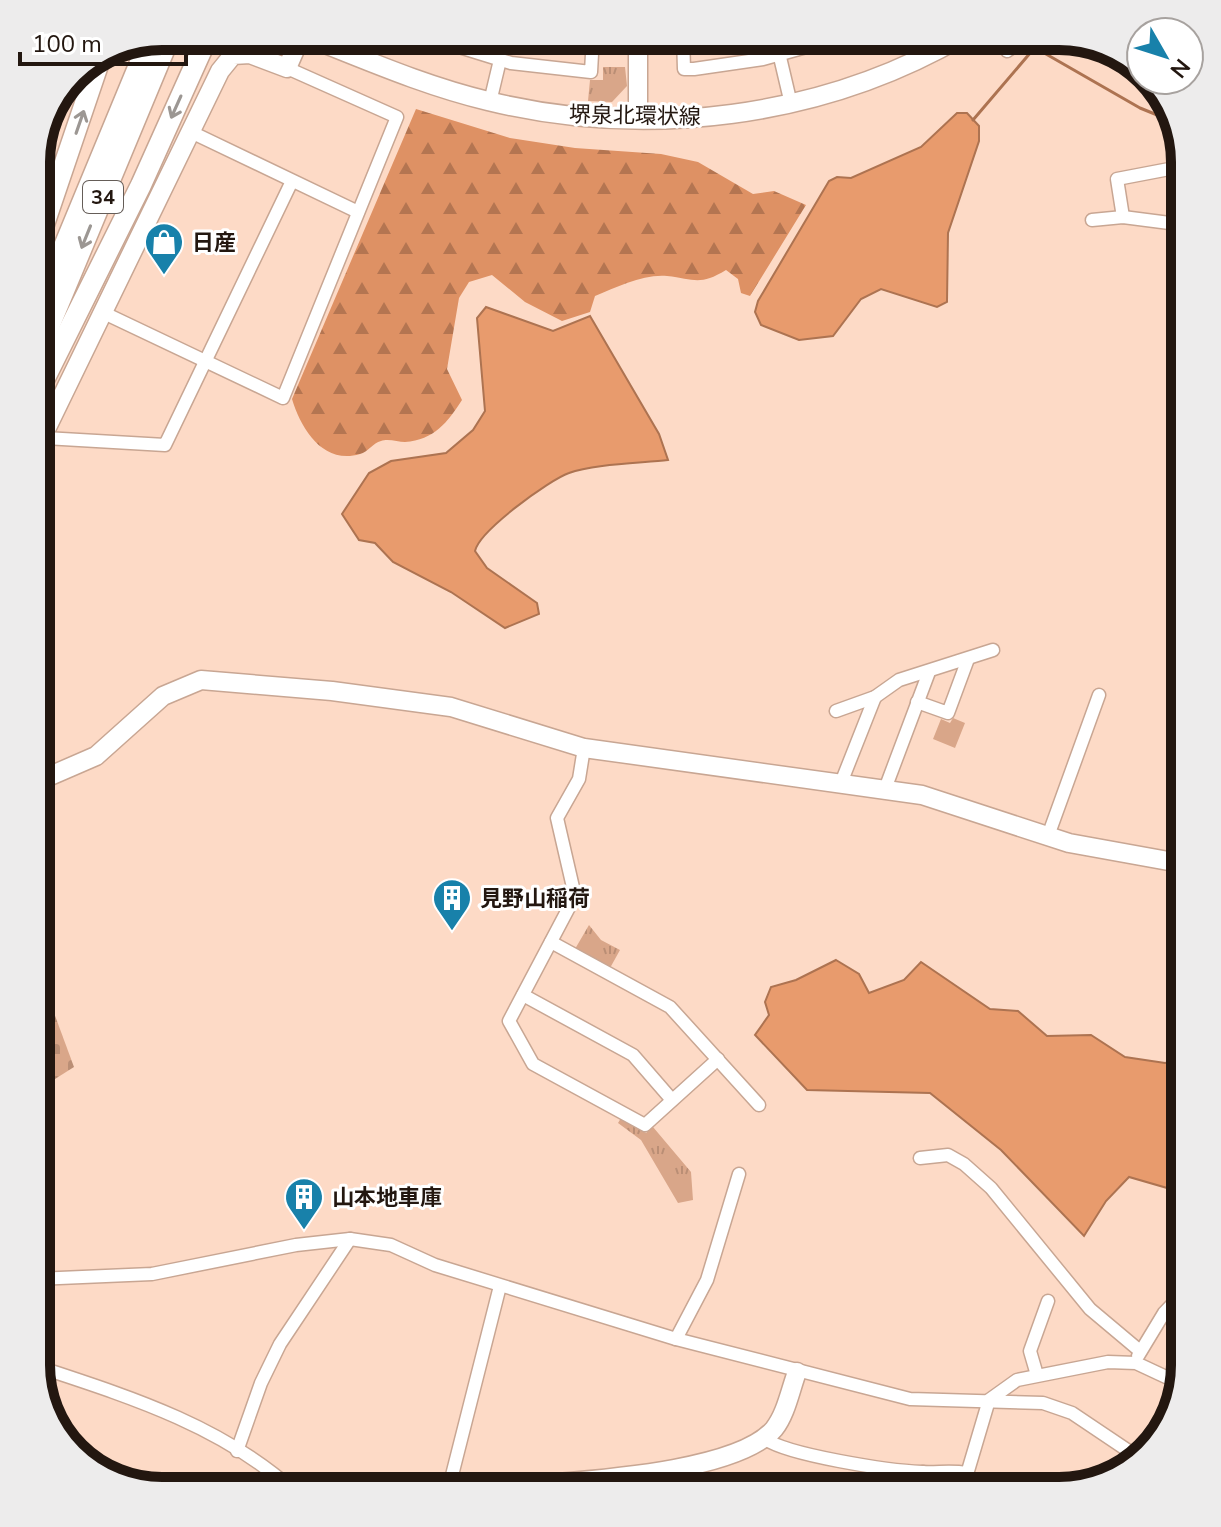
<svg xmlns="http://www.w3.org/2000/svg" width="1221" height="1527" font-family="'Nunito Sans','Noto Sans JP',sans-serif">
  <defs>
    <pattern id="forest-firs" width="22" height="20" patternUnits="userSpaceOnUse" patternTransform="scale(2)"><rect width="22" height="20" fill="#de9164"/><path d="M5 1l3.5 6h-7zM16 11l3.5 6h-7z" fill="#b47551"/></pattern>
    <pattern id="cemetery-stones" width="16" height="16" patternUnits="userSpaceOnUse" patternTransform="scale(2)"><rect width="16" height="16" fill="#d9a689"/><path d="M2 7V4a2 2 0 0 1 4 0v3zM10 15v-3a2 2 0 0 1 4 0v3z" fill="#ba8e75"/></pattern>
    <pattern id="park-tufts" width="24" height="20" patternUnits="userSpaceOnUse" patternTransform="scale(2)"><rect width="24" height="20" fill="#d9a689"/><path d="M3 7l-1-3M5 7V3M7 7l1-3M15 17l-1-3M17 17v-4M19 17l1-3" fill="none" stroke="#ba8e75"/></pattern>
  </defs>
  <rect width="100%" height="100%" fill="#fddac6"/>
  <!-- forest -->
  <path fill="url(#forest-firs)" d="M416,109L510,138L575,148L661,154L698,162L753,194L774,191L806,205L750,296L741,293L738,279L726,270C700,286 694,279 667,276C643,274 617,287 595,296L590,312L562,321L525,302L492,275L469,282L459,298L447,369L462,400C448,422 434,440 405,442C398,442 388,438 381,441C373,443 368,452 360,454C323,465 301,429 292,399Z"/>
  <!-- cemetery -->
  <path fill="url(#cemetery-stones)" d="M36,973L40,975L74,1067L36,1091Z"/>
  <!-- park -->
  <g fill="url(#park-tufts)">
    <path d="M603,67H625L627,86L612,102L588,101L590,80H603Z"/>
    <path d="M953,718L965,723L955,748L933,739L941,719L950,723Z"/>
    <path d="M589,925L601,940L620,950L610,968L575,949Z"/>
    <path d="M621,1118L646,1133L653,1127L691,1172L693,1200L678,1203L641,1140L618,1123Z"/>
  </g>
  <!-- water -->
  <g fill="#e89b6d" stroke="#ad7351" stroke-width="2">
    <path d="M957,113H967L979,126V141L948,233L947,302L937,307L881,289L861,299L833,336L799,340L761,325L755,312L758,301L829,181L837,177L851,178L921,147Z"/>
    <path d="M486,307L553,331L590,316L659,434L668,460C642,463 592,464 569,473C549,480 479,531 475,551L487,568L537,603L539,614L505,628L451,592L393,562L375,543L359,540L342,514L369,473L391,461L446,453L473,430L485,411L477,318Z"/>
    <path d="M836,960L859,974L869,993L904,980L921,962L990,1009L1018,1011L1047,1036L1091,1035L1125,1057L1165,1063L1185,1059V1202L1167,1188L1129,1177L1106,1201L1084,1236L1001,1150L930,1093L807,1090L755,1035L769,1015L765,1002L771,987L796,980Z"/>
  </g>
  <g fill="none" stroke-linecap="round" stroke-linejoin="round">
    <!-- stream -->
    <path stroke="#ad7351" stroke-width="3" d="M973,120L1031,52L1039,50L1140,108L1172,121"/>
    <defs>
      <g id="street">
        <path d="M424,36L511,63L591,72L593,36"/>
        <path d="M683,36L684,69H694L763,59L846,36"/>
        <path d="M775,36L791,104"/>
        <path d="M998,36L1007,51L1029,36"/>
        <path d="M490,102L500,60"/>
        <path d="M191,132L358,212"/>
        <path d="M1123,217L1117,179L1185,166"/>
        <path d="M1092,220L1123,217L1185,225"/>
        <path d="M104,313L283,398L397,117L287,68"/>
        <path d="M45,438L165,445L292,181"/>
        <path d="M917,702L948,713L968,659"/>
        <path d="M836,711L875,697L899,680L993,650"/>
        <path d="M584,748L579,779L557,818L575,896L509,1021L533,1064L645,1125L718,1059"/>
        <path d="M841,783L875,697"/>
        <path d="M885,789L929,672"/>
        <path d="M1048,836L1099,695"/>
        <path d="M551,942L670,1007L759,1105"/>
        <path d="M523,995L633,1055L672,1100"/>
        <path d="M920,1158L948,1155L964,1164L991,1188L1090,1309L1140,1351"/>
        <path d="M36,1279L152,1274L296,1245L350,1239L391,1245L435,1265L676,1339L910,1399L1043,1403L1072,1413L1139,1458"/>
        <path d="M676,1339L707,1280L739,1174"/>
        <path d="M1138,1356L1164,1313L1185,1291"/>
        <path d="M36,1366C127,1396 221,1425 294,1491"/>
        <path d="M1037,1375L1030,1351L1048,1301"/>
        <path d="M764,1438C785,1455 891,1471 922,1472C937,1473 951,1470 966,1473"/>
        <path d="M237,1451L261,1383L280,1344L350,1239"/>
        <path d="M448,1491L500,1286"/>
        <path d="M918,1491L923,1472"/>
        <path d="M962,1491L989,1400L1017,1380L1108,1362L1136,1363L1181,1384"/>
      </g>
      <g id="secondary">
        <path d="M305,36C366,60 425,86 488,101C647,140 822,118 963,36"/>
        <path d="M638,119V36"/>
        <path d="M36,450L220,71L233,55L250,54L287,68L301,36"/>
        <path d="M36,782L96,756L163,696L201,680L332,691L451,707L584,748L922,795L1069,843L1185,864"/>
        <path d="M521,1491L533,1485C590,1480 737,1472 774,1429C786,1414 790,1391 797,1372"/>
      </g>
      <g id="primary">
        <path d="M36,248L100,59"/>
        <path d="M36,314L149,41"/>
        <path d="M36,358L170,36"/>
        <path d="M36,396L141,185L208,36"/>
      </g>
    </defs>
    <!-- street casing -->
    <use href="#street" stroke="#c8a693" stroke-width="15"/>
    <!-- secondary casing -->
    <use href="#secondary" stroke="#c8a693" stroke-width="21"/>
    <!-- primary casing -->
    <use href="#primary" stroke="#c8a693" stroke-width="23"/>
    <!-- street -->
    <use href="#street" stroke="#fff" stroke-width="12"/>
    <!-- secondary -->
    <use href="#secondary" stroke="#fff" stroke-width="18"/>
    <!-- primary -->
    <use href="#primary" stroke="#fff" stroke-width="20"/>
  </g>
  <!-- one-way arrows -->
  <defs><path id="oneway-shaft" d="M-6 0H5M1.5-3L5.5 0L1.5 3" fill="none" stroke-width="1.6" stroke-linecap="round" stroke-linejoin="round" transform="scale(2)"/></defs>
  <g stroke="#9c9793">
    <use href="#oneway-shaft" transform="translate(176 107) rotate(114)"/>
    <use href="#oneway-shaft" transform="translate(80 122) rotate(-71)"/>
    <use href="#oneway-shaft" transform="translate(86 237) rotate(112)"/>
  </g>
  <!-- icons -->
  <defs>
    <symbol id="shop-pin" viewBox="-11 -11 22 30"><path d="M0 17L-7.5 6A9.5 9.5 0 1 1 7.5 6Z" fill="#1881aa" stroke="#fff"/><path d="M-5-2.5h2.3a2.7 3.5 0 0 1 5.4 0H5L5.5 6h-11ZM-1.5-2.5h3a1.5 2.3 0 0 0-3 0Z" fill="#fff"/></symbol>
    <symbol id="building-pin" viewBox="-11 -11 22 30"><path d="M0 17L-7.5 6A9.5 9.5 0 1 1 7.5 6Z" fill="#1881aa" stroke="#fff"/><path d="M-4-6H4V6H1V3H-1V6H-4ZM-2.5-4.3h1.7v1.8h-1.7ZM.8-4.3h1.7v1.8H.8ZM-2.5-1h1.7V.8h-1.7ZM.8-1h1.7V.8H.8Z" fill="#fff"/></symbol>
  </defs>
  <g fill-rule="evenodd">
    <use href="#shop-pin" x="142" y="220" width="44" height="60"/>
    <use href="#building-pin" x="430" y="876" width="44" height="60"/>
    <use href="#building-pin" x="282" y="1175" width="44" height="60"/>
  </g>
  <g text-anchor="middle" stroke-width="6" stroke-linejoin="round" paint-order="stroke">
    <!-- shield labels -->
    <rect fill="#fff" stroke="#655d58" stroke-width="2" x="83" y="181" width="40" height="32" rx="6"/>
    <g font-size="20" font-weight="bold" fill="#231710">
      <text x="103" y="204">34</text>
    </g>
    <!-- street labels -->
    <g font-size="22" fill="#231710" stroke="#fff">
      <text transform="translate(635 115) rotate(1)" y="8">堺泉北環状線</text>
    </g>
    <!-- poi labels -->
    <g font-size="22" font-weight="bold" fill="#231710" stroke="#fff" text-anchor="start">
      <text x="192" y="250">日産</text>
      <text x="480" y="906">見野山稲荷</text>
      <text x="332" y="1205">山本地車庫</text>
    </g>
  </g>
  <!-- crop -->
  <path d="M0 0H1221V1527H0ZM162 50H1059A112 112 0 0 1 1171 162V1365A112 112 0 0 1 1059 1477H162A112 112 0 0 1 50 1365V162A112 112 0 0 1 162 50Z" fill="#edecec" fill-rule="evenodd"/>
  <path fill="none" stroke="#231710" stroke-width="10" d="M162 50H1059A112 112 0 0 1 1171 162V1365A112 112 0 0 1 1059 1477H162A112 112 0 0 1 50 1365V162A112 112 0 0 1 162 50Z"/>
  <!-- north arrow -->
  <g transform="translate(1165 56) rotate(129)"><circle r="38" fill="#ffffff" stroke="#a7a29f" stroke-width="2"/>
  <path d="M0-6L14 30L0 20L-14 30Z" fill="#1881aa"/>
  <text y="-12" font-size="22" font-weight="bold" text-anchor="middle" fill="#231710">N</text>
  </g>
  <!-- scale -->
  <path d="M20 52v12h166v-12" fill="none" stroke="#231710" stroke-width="4"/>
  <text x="32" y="52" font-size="24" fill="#231710" stroke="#ffffff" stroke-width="6" paint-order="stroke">100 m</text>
</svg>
